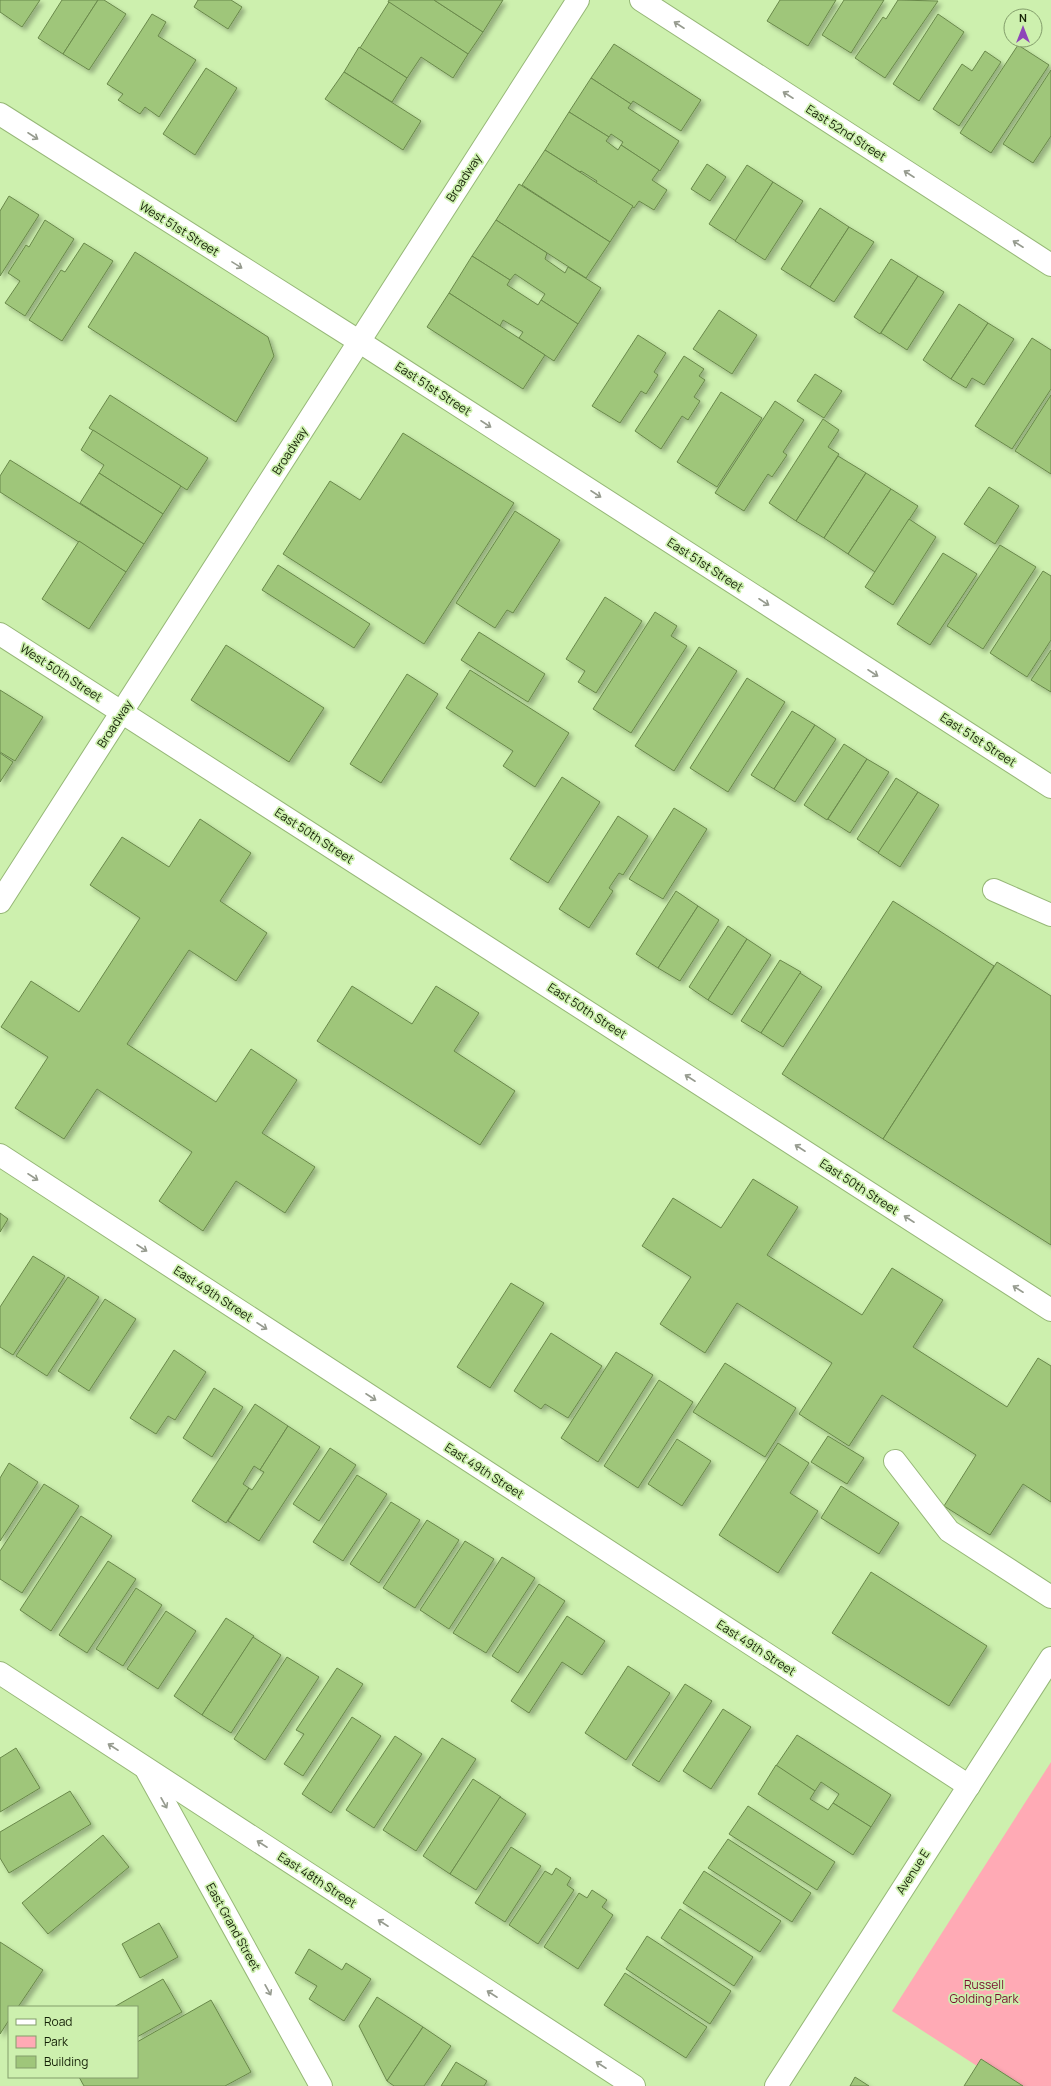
<svg xmlns="http://www.w3.org/2000/svg" width="1051" height="2086" font-family="Manrope,sans-serif">
  <defs>
    <filter id="shadow"><feDropShadow dx="3.5" dy="3.5" stdDeviation="2" flood-color="#0004"/></filter>
  </defs>
  <rect width="100%" height="100%" fill="#cdf0ae"/>
  <!-- green -->
  <path fill="#ffaab5" d="M1051,1762V2086H1008L892,2011Z"/>
  <!-- building -->
  <g fill="#9fc67a" stroke="#69884a" filter="url(#shadow)">
    <path d="M0,0H40L22,27L0,12Z"/>
    <path d="M62,0H98L63,54L38,38Z"/>
    <path d="M98,0H104L126,14L89,70L63,54Z"/>
    <path d="M198,0H231L242,7L228,29L194,7Z"/>
    <path d="M389,0H434L483,32L468,54L388,2Z"/>
    <path d="M434,0H503L483,32Z"/>
    <path d="M780,0H836L808,46L767,21Z"/>
    <path d="M844,0H884L851,53L822,35Z"/>
    <path d="M898,0L938,1L885,78L855,58L883,17L886,19Z"/>
    <path d="M389,2L468,54L453,78L421,57L407,78L360,48Z"/>
    <path d="M152,14L166,22L158,36L196,60L159,117L145,107L140,114L118,100L123,94L107,84Z"/>
    <path d="M938,14L964,32L919,101L893,84Z"/>
    <path d="M614,44L701,100L681,131L633,101L631,104L591,78Z"/>
    <path d="M1018,45L1049,65L991,153L960,133Z"/>
    <path d="M359,47L407,78L392,102L344,72Z"/>
    <path d="M985,51L1001,62L959,126L933,109L962,64L972,71Z"/>
    <path d="M206,68L237,88L195,155L163,134Z"/>
    <path d="M1051,70V136L1033,163L1003,144Z"/>
    <path d="M344,72L421,121L403,150L325,99Z"/>
    <path d="M591,78L631,104L628,108L679,141L660,171L621,145L623,142L611,134L609,137L569,112Z"/>
    <path d="M569,112L609,137L606,141L618,150L621,145L659,170L652,180L667,190L654,210L639,201L634,208L596,183L597,181L581,171L580,172L545,150Z"/>
    <path d="M545,150L633,206L610,242L522,185Z"/>
    <path d="M707,164L726,177L710,201L691,189Z"/>
    <path d="M747,165L773,182L736,241L709,224Z"/>
    <path d="M773,182L803,201L765,260L735,241Z"/>
    <path d="M519,184L610,242L586,278L496,220Z"/>
    <path d="M9,196L39,215L0,276V211Z"/>
    <path d="M820,208L849,227L810,287L781,269Z"/>
    <path d="M45,220L74,239L25,316L5,303L20,281L8,273L26,245L29,247Z"/>
    <path d="M496,220L547,253L545,259L565,273L568,267L601,288L578,324L541,300L545,294L515,274L510,280L472,256Z"/>
    <path d="M849,227L874,242L834,302L810,287Z"/>
    <path d="M84,243L113,261L62,341L29,320L61,270L65,272Z"/>
    <path d="M135,252L268,337L274,356L236,422L88,327Z"/>
    <path d="M472,256L510,280L507,285L538,305L541,300L578,324L554,361L519,338L523,332L503,320L500,326L449,293Z"/>
    <path d="M891,259L918,276L880,334L854,317Z"/>
    <path d="M918,276L944,292L907,350L881,333Z"/>
    <path d="M449,293L545,355L523,389L427,327Z"/>
    <path d="M959,304L988,323L951,379L923,360Z"/>
    <path d="M719,310L757,335L732,374L693,349Z"/>
    <path d="M988,323L1014,339L984,385L972,378L966,388L951,379Z"/>
    <path d="M638,335L666,353L654,372L658,375L646,394L641,391L620,423L592,406Z"/>
    <path d="M1032,338L1051,350V389L1012,449L975,426Z"/>
    <path d="M684,356L704,369L699,376L705,380L694,397L700,401L688,420L682,416L661,449L635,431Z"/>
    <path d="M815,374L842,391L824,418L797,401Z"/>
    <path d="M721,392L762,418L717,487L677,462Z"/>
    <path d="M110,395L208,458L187,490L89,428Z"/>
    <path d="M1051,395V474L1015,451Z"/>
    <path d="M775,401L804,420L783,452L787,455L772,477L768,474L744,511L715,493Z"/>
    <path d="M823,419L839,430L828,447L839,454L796,521L769,503Z"/>
    <path d="M93,430L181,486L163,514L99,473L104,465L81,450Z"/>
    <path d="M403,433L514,503L424,644L283,554L330,481L360,500Z"/>
    <path d="M838,456L866,473L824,538L796,521Z"/>
    <path d="M10,460L144,544L126,572L0,492V476Z"/>
    <path d="M99,473L163,514L144,544L80,503Z"/>
    <path d="M866,473L891,489L848,554L824,538Z"/>
    <path d="M989,487L1019,506L995,544L964,524Z"/>
    <path d="M891,489L918,506L875,572L848,554Z"/>
    <path d="M515,511L560,540L513,613L507,610L495,628L456,603Z"/>
    <path d="M909,519L936,537L893,605L865,587Z"/>
    <path d="M79,541L126,572L89,629L42,599Z"/>
    <path d="M1000,545L1036,567L983,649L947,626Z"/>
    <path d="M943,553L977,574L930,645L897,624Z"/>
    <path d="M278,565L370,624L354,648L262,590Z"/>
    <path d="M1043,571L1051,576V640L1027,677L990,653Z"/>
    <path d="M605,597L642,621L596,693L578,682L585,671L566,659Z"/>
    <path d="M655,612L677,626L671,636L687,646L631,733L593,709Z"/>
    <path d="M479,632L545,674L528,702L461,660Z"/>
    <path d="M226,645L324,708L289,762L191,700Z"/>
    <path d="M699,647L737,671L674,771L635,746Z"/>
    <path d="M1051,650V692L1031,680Z"/>
    <path d="M470,670L569,733L535,787L503,766L513,751L446,708Z"/>
    <path d="M407,674L438,694L381,783L350,764Z"/>
    <path d="M747,678L785,702L728,792L690,768Z"/>
    <path d="M0,690L43,717L15,761L0,752Z"/>
    <path d="M792,711L815,725L774,789L751,775Z"/>
    <path d="M815,725L836,739L795,802L774,789Z"/>
    <path d="M844,744L867,759L827,820L804,805Z"/>
    <path d="M0,753L13,762L0,782Z"/>
    <path d="M867,759L889,772L850,833L828,819Z"/>
    <path d="M562,777L600,802L548,883L510,859Z"/>
    <path d="M896,778L918,792L879,853L857,839Z"/>
    <path d="M918,792L939,805L900,867L878,853Z"/>
    <path d="M674,808L707,829L663,899L629,879Z"/>
    <path d="M618,816L648,836L623,875L619,873L609,888L613,891L589,928L559,909Z"/>
    <path d="M200,819L251,853L220,901L267,933L236,981L189,950L127,1044L216,1102L251,1049L297,1080L262,1133L315,1167L285,1213L236,1181L203,1231L159,1201L192,1152L97,1089L64,1139L15,1108L48,1057L1,1027L31,981L79,1012L140,918L90,885L122,837L169,867Z"/>
    <path d="M676,891L698,906L658,968L636,954Z"/>
    <path d="M893,901L994,966L883,1139L782,1074Z"/>
    <path d="M698,906L719,920L680,981L658,968Z"/>
    <path d="M728,926L747,939L708,1000L689,987Z"/>
    <path d="M747,939L771,955L732,1015L708,1000Z"/>
    <path d="M780,960L801,972L761,1033L741,1021Z"/>
    <path d="M997,962L1051,996V1245L883,1139Z"/>
    <path d="M800,973L822,987L783,1047L761,1033Z"/>
    <path d="M352,986L412,1024L436,986L479,1013L454,1051L515,1091L480,1145L317,1041Z"/>
    <path d="M753,1179L798,1207L767,1255L862,1315L892,1268L943,1300L913,1347L1007,1407L1038,1358L1051,1366V1502L1023,1484L990,1535L944,1506L976,1455L882,1395L849,1446L799,1414L832,1363L737,1303L705,1353L660,1324L691,1277L642,1246L673,1198L721,1228Z"/>
    <path d="M0,1213L8,1219L0,1232Z"/>
    <path d="M33,1256L65,1276L13,1355L0,1347V1307Z"/>
    <path d="M68,1277L99,1297L47,1376L16,1356Z"/>
    <path d="M511,1283L544,1303L490,1388L457,1367Z"/>
    <path d="M105,1299L136,1319L89,1391L58,1371Z"/>
    <path d="M551,1333L602,1366L568,1418L545,1404L541,1409L514,1391Z"/>
    <path d="M174,1350L206,1372L175,1420L168,1416L156,1434L130,1418Z"/>
    <path d="M616,1352L653,1375L598,1462L561,1438Z"/>
    <path d="M725,1363L796,1408L765,1457L693,1412Z"/>
    <path d="M659,1380L693,1402L638,1488L604,1466Z"/>
    <path d="M214,1388L243,1407L212,1457L183,1438Z"/>
    <path d="M255,1404L288,1426L260,1470L254,1466L243,1484L249,1488L226,1523L192,1501Z"/>
    <path d="M288,1426L320,1447L259,1541L228,1521L249,1488L252,1490L264,1472L260,1470Z"/>
    <path d="M828,1436L864,1458L847,1484L811,1462Z"/>
    <path d="M677,1439L711,1461L682,1506L648,1484Z"/>
    <path d="M778,1443L809,1463L790,1493L818,1511L778,1573L719,1535Z"/>
    <path d="M330,1448L356,1465L319,1521L293,1504Z"/>
    <path d="M9,1463L38,1482L0,1541V1478Z"/>
    <path d="M357,1475L387,1494L343,1561L313,1542Z"/>
    <path d="M44,1484L79,1506L22,1593L0,1579V1551Z"/>
    <path d="M841,1486L899,1523L879,1554L821,1518Z"/>
    <path d="M391,1502L420,1520L379,1583L350,1564Z"/>
    <path d="M81,1516L112,1536L51,1631L20,1610Z"/>
    <path d="M427,1520L459,1540L415,1608L383,1588Z"/>
    <path d="M465,1541L494,1559L449,1629L420,1610Z"/>
    <path d="M502,1557L535,1578L486,1653L453,1633Z"/>
    <path d="M108,1561L136,1579L87,1653L59,1635Z"/>
    <path d="M871,1572L987,1646L949,1706L832,1633Z"/>
    <path d="M539,1584L565,1601L518,1673L492,1656Z"/>
    <path d="M136,1588L162,1605L123,1666L96,1649Z"/>
    <path d="M166,1611L196,1631L158,1689L127,1669Z"/>
    <path d="M567,1616L605,1641L582,1675L562,1662L529,1713L511,1701Z"/>
    <path d="M226,1618L254,1636L202,1715L174,1696Z"/>
    <path d="M253,1637L281,1655L231,1733L202,1715Z"/>
    <path d="M287,1657L319,1677L265,1760L234,1739Z"/>
    <path d="M628,1666L670,1693L626,1760L585,1733Z"/>
    <path d="M337,1668L363,1684L303,1776L284,1764L304,1734L296,1730Z"/>
    <path d="M685,1684L712,1701L659,1782L632,1765Z"/>
    <path d="M723,1709L751,1727L711,1789L683,1771Z"/>
    <path d="M352,1717L381,1736L331,1813L302,1794Z"/>
    <path d="M797,1735L891,1795L871,1827L833,1803L839,1794L821,1782L815,1791L776,1766Z"/>
    <path d="M395,1736L422,1754L374,1828L346,1810Z"/>
    <path d="M442,1738L476,1759L416,1851L383,1830Z"/>
    <path d="M16,1748L40,1788L0,1812V1758Z"/>
    <path d="M776,1765L815,1791L810,1799L828,1810L833,1803L871,1827L853,1855L758,1794Z"/>
    <path d="M473,1779L501,1797L450,1874L423,1856Z"/>
    <path d="M70,1791L91,1824L9,1873L0,1858V1832Z"/>
    <path d="M500,1797L526,1814L476,1890L450,1874Z"/>
    <path d="M748,1806L835,1862L817,1890L729,1834Z"/>
    <path d="M103,1835L129,1867L48,1934L22,1903Z"/>
    <path d="M728,1839L811,1893L792,1922L708,1868Z"/>
    <path d="M511,1847L541,1866L505,1922L475,1903Z"/>
    <path d="M556,1868L571,1878L567,1885L574,1890L538,1944L509,1925L545,1871L552,1875Z"/>
    <path d="M704,1871L781,1921L760,1952L683,1903Z"/>
    <path d="M592,1890L607,1900L602,1907L613,1915L578,1969L544,1947L579,1893L587,1898Z"/>
    <path d="M680,1909L753,1957L734,1986L661,1938Z"/>
    <path d="M159,1923L178,1957L140,1978L122,1944Z"/>
    <path d="M647,1936L731,1991L710,2024L626,1969Z"/>
    <path d="M0,1942L43,1970L18,2007H9V2020L0,2034Z"/>
    <path d="M309,1949L342,1970L346,1963L371,1979L344,2021L309,1999L317,1986L295,1973Z"/>
    <path d="M625,1973L707,2027L686,2058L604,2005Z"/>
    <path d="M163,1979L182,2012L137,2037V2007H114Z"/>
    <path d="M377,1997L423,2027L387,2081L359,2026Z"/>
    <path d="M211,2000L251,2072L225,2086H84L79,2077H137V2042Z"/>
    <path d="M423,2027L451,2046L424,2086H394L387,2081Z"/>
    <path d="M981,2059L1023,2086H964Z"/>
    <path d="M456,2062L487,2081L484,2086H441Z"/>
    <path d="M855,2077L869,2086H850Z"/>
  </g>
  <g fill="none" stroke-linecap="round" stroke-linejoin="round">
    <defs>
      <g id="minor">
        <path d="M641,0L1051,265"/>
        <path d="M0,114L360,342L1051,787"/>
        <path d="M0,634L1051,1310"/>
        <path d="M994,890L1051,915"/>
        <path d="M0,902L578,0"/>
        <path d="M0,1155L969,1786"/>
        <path d="M895,1461L949,1531L1051,1597"/>
        <path d="M0,1673L634,2086"/>
        <path d="M147,1771L321,2086"/>
      </g>
      <path id="major" d="M776,2086L1051,1658"/>
    </defs>
    <!-- minor casing -->
    <use href="#minor" stroke="#96b777" stroke-width="24"/>
    <!-- major casing -->
    <use href="#major" stroke="#96b777" stroke-width="24"/>
    <!-- minor -->
    <use href="#minor" stroke="#fff" stroke-width="22"/>
    <!-- major -->
    <use href="#major" stroke="#fff" stroke-width="22"/>
  </g>
  <!-- one-way arrows -->
  <defs><path id="oneway-shaft" d="M-6 0H5M1.5-3L5.5 0L1.5 3" fill="none" stroke-width="1.6" stroke-linecap="round" stroke-linejoin="round"/></defs>
  <g stroke="#969b8f">
    <use href="#oneway-shaft" transform="translate(679 25) rotate(-147)"/>
    <use href="#oneway-shaft" transform="translate(788 95) rotate(-147)"/>
    <use href="#oneway-shaft" transform="translate(33 136) rotate(33)"/>
    <use href="#oneway-shaft" transform="translate(909 174) rotate(-147)"/>
    <use href="#oneway-shaft" transform="translate(1018 244) rotate(-147)"/>
    <use href="#oneway-shaft" transform="translate(237 265) rotate(32)"/>
    <use href="#oneway-shaft" transform="translate(486 424) rotate(33)"/>
    <use href="#oneway-shaft" transform="translate(596 494) rotate(33)"/>
    <use href="#oneway-shaft" transform="translate(764 602) rotate(33)"/>
    <use href="#oneway-shaft" transform="translate(873 673) rotate(33)"/>
    <use href="#oneway-shaft" transform="translate(690 1078) rotate(-147)"/>
    <use href="#oneway-shaft" transform="translate(800 1148) rotate(-147)"/>
    <use href="#oneway-shaft" transform="translate(33 1177) rotate(33)"/>
    <use href="#oneway-shaft" transform="translate(909 1219) rotate(-147)"/>
    <use href="#oneway-shaft" transform="translate(142 1248) rotate(33)"/>
    <use href="#oneway-shaft" transform="translate(1018 1289) rotate(-147)"/>
    <use href="#oneway-shaft" transform="translate(262 1326) rotate(33)"/>
    <use href="#oneway-shaft" transform="translate(371 1397) rotate(33)"/>
    <use href="#oneway-shaft" transform="translate(113 1747) rotate(-147)"/>
    <use href="#oneway-shaft" transform="translate(164 1803) rotate(61)"/>
    <use href="#oneway-shaft" transform="translate(262 1844) rotate(-147)"/>
    <use href="#oneway-shaft" transform="translate(383 1923) rotate(-147)"/>
    <use href="#oneway-shaft" transform="translate(268 1990) rotate(61)"/>
    <use href="#oneway-shaft" transform="translate(492 1994) rotate(-147)"/>
    <use href="#oneway-shaft" transform="translate(601 2065) rotate(-147)"/>
  </g>
  <g text-anchor="middle" stroke-width="3.5" stroke-linejoin="round" paint-order="stroke">
    <!-- street labels -->
    <g font-size="12" fill="#152107" stroke="#cdf0ae">
      <text transform="translate(846 133) rotate(33)" y="4">East 52nd Street</text>
      <text transform="translate(464 178) rotate(-57)" y="4">Broadway</text>
      <text transform="translate(179 229) rotate(32)" y="4">West 51st Street</text>
      <text transform="translate(433 389) rotate(33)" y="4">East 51st Street</text>
      <text transform="translate(290 451) rotate(-57)" y="4">Broadway</text>
      <text transform="translate(705 565) rotate(33)" y="4">East 51st Street</text>
      <text transform="translate(61 673) rotate(33)" y="4">West 50th Street</text>
      <text transform="translate(115 724) rotate(-57)" y="4">Broadway</text>
      <text transform="translate(978 740) rotate(33)" y="4">East 51st Street</text>
      <text transform="translate(314 836) rotate(33)" y="4">East 50th Street</text>
      <text transform="translate(587 1011) rotate(33)" y="4">East 50th Street</text>
      <text transform="translate(859 1187) rotate(33)" y="4">East 50th Street</text>
      <text transform="translate(213 1294) rotate(33)" y="4">East 49th Street</text>
      <text transform="translate(484 1471) rotate(33)" y="4">East 49th Street</text>
      <text transform="translate(756 1648) rotate(33)" y="4">East 49th Street</text>
      <text transform="translate(913 1872) rotate(-57)" y="4">Avenue E</text>
      <text transform="translate(317 1880) rotate(33)" y="4">East 48th Street</text>
      <text transform="translate(233 1927) rotate(61)" y="4">East Grand Street</text>
    </g>
    <!-- park labels -->
    <g font-size="12" fill="#7a0d30" stroke="#cdf0ae">
      <text x="984" y="1989">Russell<tspan x="984" dy="14">Golding Park</tspan></text>
    </g>
  </g>
  <!-- legend -->
  <rect x="8" y="2006" width="130" height="72" fill="#cdf0ae" stroke="#839d6b"/>
  <rect x="16" y="2019" width="20" height="6" fill="#ffffff" stroke="#839d6b"/>
  <text x="44" y="2026" font-size="12" fill="#152107">Road</text>
  <rect x="16" y="2036" width="20" height="12" fill="#ffaab5" stroke="#839d6b"/>
  <text x="44" y="2046" font-size="12" fill="#152107">Park</text>
  <rect x="16" y="2056" width="20" height="12" fill="#9fc67a" stroke="#839d6b"/>
  <text x="44" y="2066" font-size="12" fill="#152107">Building</text>
  <!-- north arrow -->
  <g transform="translate(1023 28)"><circle r="19" fill="#cdf0ae" stroke="#839d6b"/>
  <path d="M0-3L7 15L0 10L-7 15Z" fill="#8e46b9"/>
  <text y="-6" font-size="11" font-weight="bold" text-anchor="middle" fill="#152107">N</text>
  </g>
</svg>
